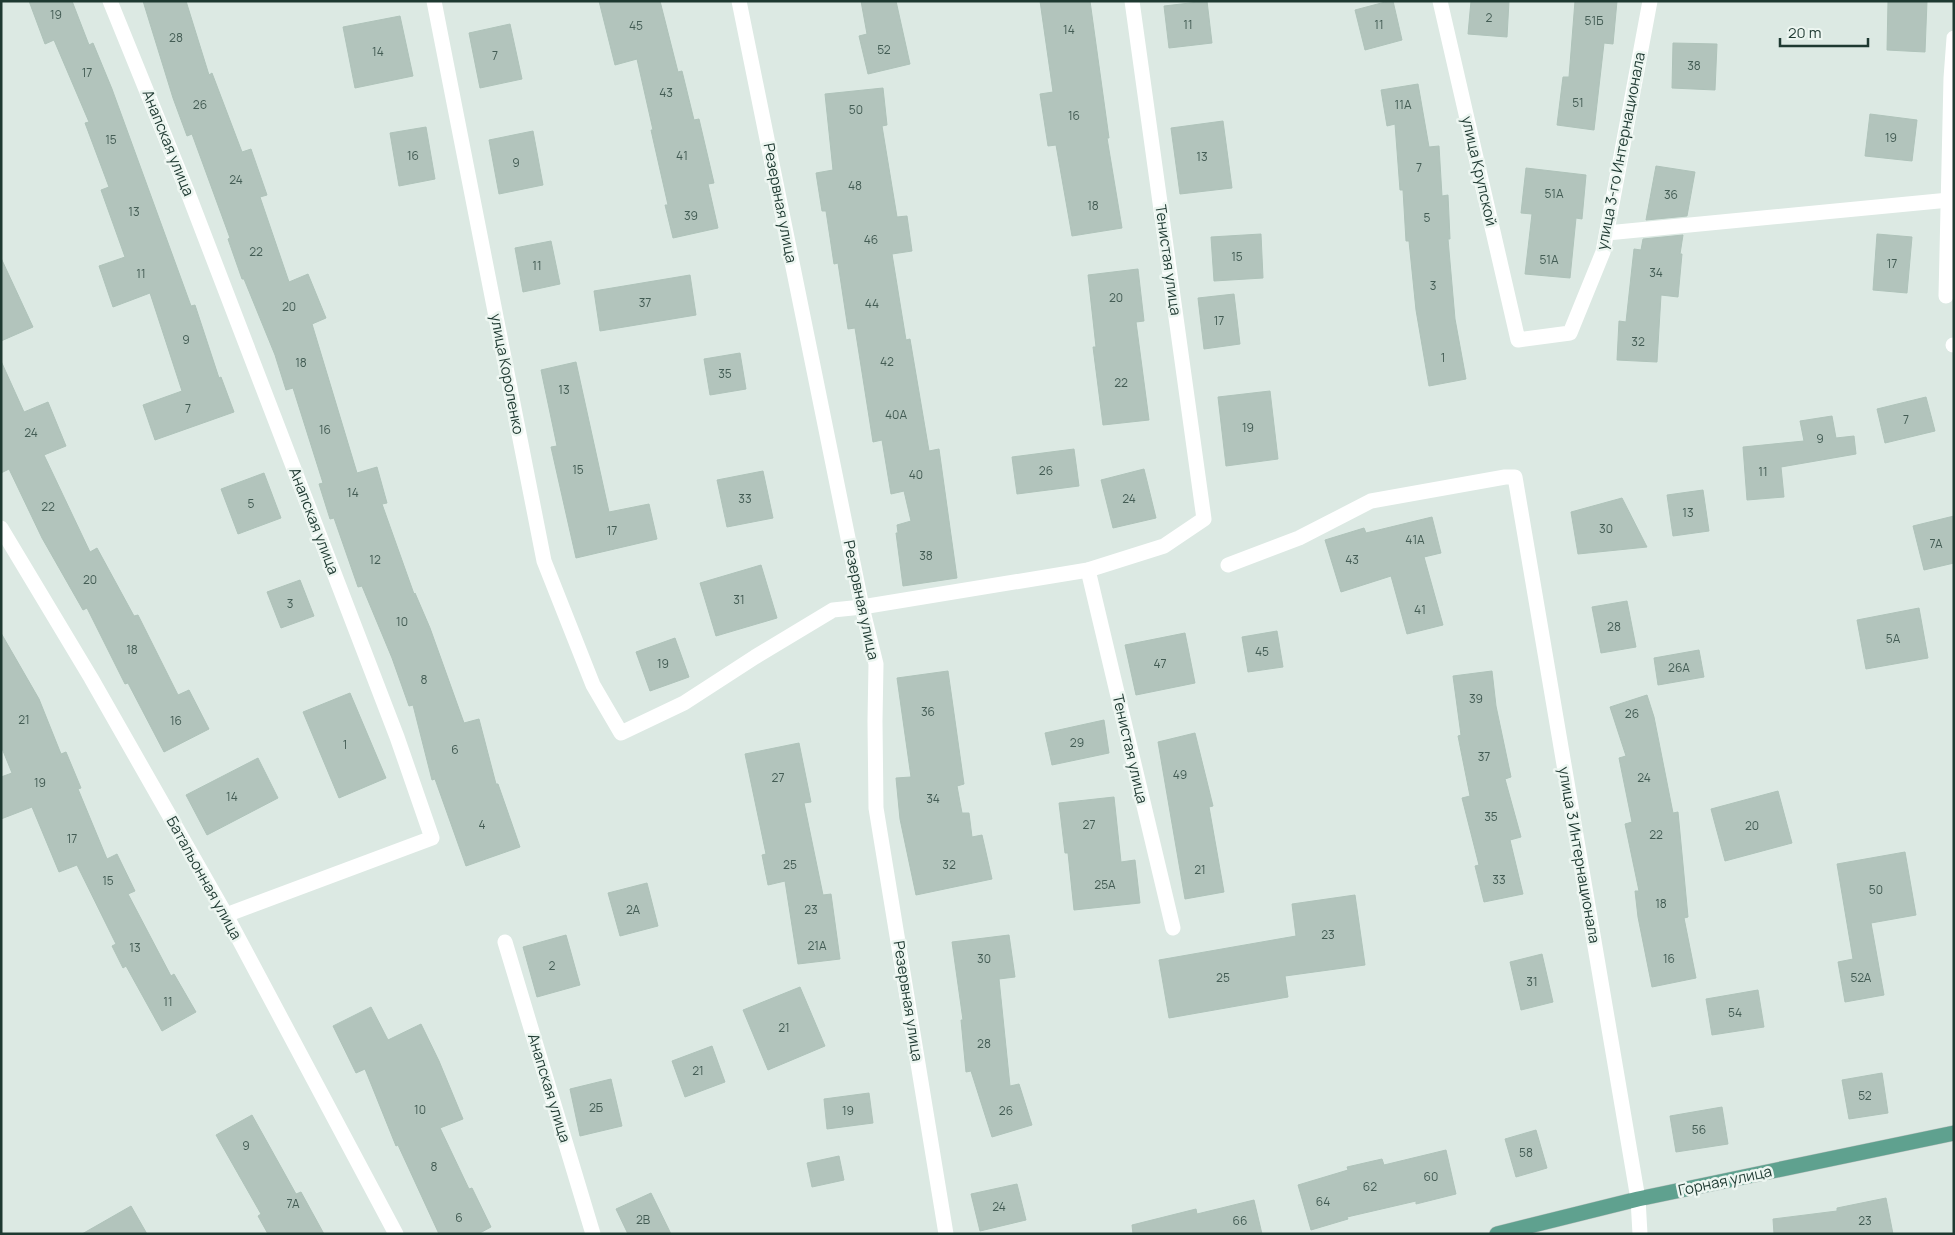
<svg xmlns="http://www.w3.org/2000/svg" width="1955" height="1235" font-family="Manrope,sans-serif">
  <rect width="100%" height="100%" fill="#dce9e3"/>
  <!-- building -->
  <g fill="#b2c4bc" stroke="#afc3ba">
    <path d="M29,1H72L89,45L93,43L112,89L191,306L195,305L219,378L221,377L234,412L155,440L143,405L182,391L150,293L113,307L99,266L125,257L101,190L109,187L85,123L89,122L54,40L45,44Z"/>
    <path d="M143,1H186L209,75L212,73L242,152L251,149L267,195L260,197L289,282L308,274L326,318L312,324L357,473L377,467L387,503L382,504L414,594L415,593L430,628L464,723L479,719L496,784H498L520,847L466,866L435,779L432,780L413,705L409,706L392,658L362,586L358,587L334,518L330,519L319,484L323,483L293,388L286,390L275,355L244,279H242L228,239L230,238L192,134L187,136L173,98Z"/>
    <path d="M599,1H660L678,72L682,71L694,120L699,119L714,183L708,184L718,228L673,238L665,205H668L651,130H653L637,59L615,65Z"/>
    <path d="M861,1H896L910,64L868,74L859,36L867,34Z"/>
    <path d="M1040,1H1090L1109,138H1107L1122,228L1072,236L1056,145L1048,146L1040,94L1053,92Z"/>
    <path d="M1207,1L1212,43L1169,48L1164,6Z"/>
    <path d="M1389,1H1393L1402,40L1365,50L1355,10Z"/>
    <path d="M1471,1H1509L1507,37L1468,34Z"/>
    <path d="M1575,1H1617L1613,44L1604,43L1594,130L1557,125L1563,77H1569Z"/>
    <path d="M1888,1H1927L1925,52L1887,50Z"/>
    <path d="M400,16L413,76L355,88L343,27Z"/>
    <path d="M510,24L522,79L480,88L469,33Z"/>
    <path d="M1673,43L1717,44L1715,90L1672,88Z"/>
    <path d="M1418,84L1429,147L1439,146L1442,196L1448,195L1450,239H1448L1455,319L1466,379L1429,386L1416,310L1409,241H1406L1403,190H1400L1395,124L1387,126L1381,90Z"/>
    <path d="M883,88L887,125L882,126L897,217L907,216L912,251L892,254L906,340L910,339L929,451L939,449L957,578L903,586L896,533H898L897,525L911,521L904,491L891,494L882,440L873,442L855,328L848,329L838,263L834,264L826,211H822L816,173L833,170L825,94Z"/>
    <path d="M1870,114L1917,120L1912,161L1865,156Z"/>
    <path d="M1223,121L1232,188L1180,194L1171,128Z"/>
    <path d="M426,127L435,179L399,186L390,133Z"/>
    <path d="M533,131L543,185L499,194L489,140Z"/>
    <path d="M1656,166L1695,172L1687,216L1646,220Z"/>
    <path d="M1526,168L1586,175L1582,219L1576,218L1570,278L1525,274L1532,214L1521,213Z"/>
    <path d="M1261,234L1263,278L1214,281L1211,237Z"/>
    <path d="M1877,234L1912,237L1907,293L1873,290Z"/>
    <path d="M1683,235L1680,254H1682L1678,297L1661,295L1657,362L1617,360L1619,321L1626,322L1634,249L1641,250L1643,239Z"/>
    <path d="M551,241L560,284L523,292L515,248Z"/>
    <path d="M1,258L33,327L1,341Z"/>
    <path d="M1138,269L1144,321L1136,322L1149,420L1103,425L1093,347H1096L1088,275Z"/>
    <path d="M690,275L696,315L600,331L594,291Z"/>
    <path d="M1234,294L1240,344L1204,349L1198,298Z"/>
    <path d="M740,353L746,389L710,395L704,359Z"/>
    <path d="M1,361L24,412L48,402L66,446L44,455L90,552L97,548L134,616L138,615L178,695L189,690L209,729L164,752L128,683L125,684L87,608L83,610L42,538L9,469L1,473Z"/>
    <path d="M576,362L609,512L649,504L657,539L576,558L551,447L557,446L541,370Z"/>
    <path d="M1270,391L1278,459L1226,466L1218,397Z"/>
    <path d="M1926,397L1935,431L1885,443L1877,409Z"/>
    <path d="M1832,416L1836,438L1854,436L1856,454L1781,467L1784,497L1747,500L1743,447L1804,441L1800,421Z"/>
    <path d="M1074,449L1079,486L1017,494L1012,457Z"/>
    <path d="M1144,469L1156,518L1113,528L1101,480Z"/>
    <path d="M763,471L773,518L727,527L717,480Z"/>
    <path d="M264,473L281,518L238,534L221,489Z"/>
    <path d="M1703,490L1709,531L1673,536L1667,495Z"/>
    <path d="M1622,498L1647,547L1578,554L1571,512Z"/>
    <path d="M1954,516V563L1924,570L1913,526Z"/>
    <path d="M1432,517L1441,553L1424,557L1443,625L1407,634L1391,576L1341,592L1325,540L1364,528L1366,533Z"/>
    <path d="M761,565L777,618L716,636L700,583Z"/>
    <path d="M300,580L314,616L281,628L267,592Z"/>
    <path d="M1627,601L1636,647L1601,653L1592,607Z"/>
    <path d="M1919,608L1928,658L1866,669L1857,620Z"/>
    <path d="M1277,631L1283,667L1248,672L1242,637Z"/>
    <path d="M1,633L39,699L61,754L66,752L81,788L78,789L107,859L117,854L135,891L128,894L171,976L174,974L196,1012L162,1031L126,966L123,968L112,946L116,944L77,865L59,872L32,807L1,819V777L12,773L1,746Z"/>
    <path d="M1185,633L1195,683L1136,695L1125,645Z"/>
    <path d="M675,638L689,677L650,691L636,652Z"/>
    <path d="M1699,650L1704,677L1658,685L1654,658Z"/>
    <path d="M948,671L964,784L957,786L962,813H969L972,837L982,835L992,879L916,895L900,819L896,778L911,777L897,678Z"/>
    <path d="M1492,671L1496,706L1511,777L1505,779L1521,837L1510,840L1523,894L1484,902L1475,866L1479,865L1462,798L1470,796L1458,736L1461,735L1453,676Z"/>
    <path d="M350,693L386,778L339,798L303,712Z"/>
    <path d="M1647,695L1654,717L1673,813L1678,812L1688,917L1684,918L1696,978L1652,987L1638,917L1635,891H1639L1625,824L1632,822L1619,758L1626,756L1610,707Z"/>
    <path d="M1104,720L1109,753L1052,765L1045,733Z"/>
    <path d="M1195,733L1213,806L1209,807L1224,892L1185,899L1158,742Z"/>
    <path d="M799,743L811,802L804,803L823,895L831,894L840,959L798,964L785,881L768,885L762,855L766,854L745,754Z"/>
    <path d="M258,758L278,798L207,835L186,795Z"/>
    <path d="M1778,791L1792,843L1725,861L1711,809Z"/>
    <path d="M1114,797L1121,862L1135,860L1140,903L1074,910L1068,853H1065L1059,803Z"/>
    <path d="M1905,852L1916,915L1871,923L1884,995L1845,1002L1838,962L1853,959L1837,864Z"/>
    <path d="M647,883L658,926L620,936L608,893Z"/>
    <path d="M1355,895L1365,965L1285,976L1288,997L1169,1018L1159,960L1296,936L1292,904Z"/>
    <path d="M566,935L580,985L537,997L523,947Z"/>
    <path d="M1009,935L1015,977L999,979L1010,1086L1019,1084L1032,1125L992,1137L971,1071L966,1072L961,1020H963L952,942Z"/>
    <path d="M1542,954L1553,1002L1521,1010L1510,962Z"/>
    <path d="M800,987L825,1046L768,1070L743,1010Z"/>
    <path d="M1758,990L1764,1027L1712,1035L1706,999Z"/>
    <path d="M371,1007L388,1040L421,1024L439,1061L463,1119L440,1128L469,1189L472,1188L491,1227L478,1234H439L398,1145L396,1146L365,1069L356,1073L333,1026Z"/>
    <path d="M712,1046L725,1082L685,1097L672,1061Z"/>
    <path d="M1882,1073L1888,1113L1849,1119L1842,1080Z"/>
    <path d="M611,1079L622,1126L580,1136L570,1089Z"/>
    <path d="M869,1093L873,1123L827,1129L824,1099Z"/>
    <path d="M1722,1107L1728,1144L1676,1152L1670,1116Z"/>
    <path d="M252,1115L296,1194L301,1192L324,1234H268L258,1216L261,1214L216,1135Z"/>
    <path d="M1536,1130L1547,1168L1516,1177L1505,1139Z"/>
    <path d="M1446,1150L1456,1194L1416,1204V1201L1347,1217L1348,1219L1311,1230L1298,1185L1348,1170L1347,1167L1382,1159L1384,1165Z"/>
    <path d="M839,1156L844,1180L812,1187L807,1163Z"/>
    <path d="M1017,1184L1026,1220L980,1231L971,1194Z"/>
    <path d="M651,1193L671,1234H628L616,1209Z"/>
    <path d="M1886,1198L1893,1234H1774L1773,1219L1837,1211V1208Z"/>
    <path d="M1254,1200L1262,1234H1133L1132,1225L1196,1209L1197,1214Z"/>
    <path d="M131,1206L147,1234H82Z"/>
  </g>
  <g fill="none" stroke-linecap="round" stroke-linejoin="round">
    <defs>
      <path id="major" d="M1497,1234L1638,1199L1954,1133"/>
    </defs>
    <!-- major casing -->
    <use href="#major" stroke="#bcc4c1" stroke-width="16"/>
    <!-- minor -->
    <g stroke="#fff" stroke-width="15">
      <path d="M110,1L188,193L397,737L432,838L226,915"/>
      <path d="M434,1L544,561L593,685L621,733L684,703L755,657L833,610L862,607L1088,570L1164,546L1204,519L1132,1"/>
      <path d="M739,1L862,607L876,664L875,721L876,808L946,1234"/>
      <path d="M1440,1L1518,340L1570,333L1603,252L1650,1"/>
      <path d="M1607,233L1949,200"/>
      <path d="M1946,296L1951,78L1954,38"/>
      <path d="M1953,345H1954"/>
      <path d="M1,528L91,678L226,915L396,1234"/>
      <path d="M1228,565L1299,538L1371,501L1505,477H1515L1638,1199L1640,1234"/>
      <path d="M1088,570L1173,928"/>
      <path d="M505,942L593,1234"/>
    </g>
    <!-- major -->
    <use href="#major" stroke="#5fa18f" stroke-width="15"/>
  </g>
  <g text-anchor="middle" stroke-width="5" stroke-linejoin="round" paint-order="stroke">
    <!-- number labels -->
    <g font-size="12" fill="#435c54">
      <text x="56" y="19">19</text>
      <text x="1489" y="22">2</text>
      <text x="1594" y="25">51Б</text>
      <text x="1188" y="29">11</text>
      <text x="1379" y="29">11</text>
      <text x="636" y="30">45</text>
      <text x="1069" y="34">14</text>
      <text x="176" y="42">28</text>
      <text x="884" y="54">52</text>
      <text x="378" y="56">14</text>
      <text x="495" y="60">7</text>
      <text x="1694" y="70">38</text>
      <text x="87" y="77">17</text>
      <text x="666" y="97">43</text>
      <text x="1578" y="107">51</text>
      <text x="200" y="109">26</text>
      <text x="1403" y="109">11А</text>
      <text x="856" y="114">50</text>
      <text x="1074" y="120">16</text>
      <text x="1891" y="142">19</text>
      <text x="111" y="144">15</text>
      <text x="413" y="160">16</text>
      <text x="682" y="160">41</text>
      <text x="1202" y="161">13</text>
      <text x="516" y="167">9</text>
      <text x="1419" y="172">7</text>
      <text x="236" y="184">24</text>
      <text x="855" y="190">48</text>
      <text x="1554" y="198">51А</text>
      <text x="1671" y="199">36</text>
      <text x="1093" y="210">18</text>
      <text x="134" y="216">13</text>
      <text x="691" y="220">39</text>
      <text x="1427" y="222">5</text>
      <text x="871" y="244">46</text>
      <text x="256" y="256">22</text>
      <text x="1237" y="261">15</text>
      <text x="1549" y="264">51А</text>
      <text x="1892" y="268">17</text>
      <text x="537" y="270">11</text>
      <text x="1656" y="277">34</text>
      <text x="141" y="278">11</text>
      <text x="1433" y="290">3</text>
      <text x="1116" y="302">20</text>
      <text x="645" y="307">37</text>
      <text x="872" y="308">44</text>
      <text x="289" y="311">20</text>
      <text x="1219" y="325">17</text>
      <text x="186" y="344">9</text>
      <text x="1638" y="346">32</text>
      <text x="1443" y="362">1</text>
      <text x="887" y="366">42</text>
      <text x="301" y="367">18</text>
      <text x="725" y="378">35</text>
      <text x="1121" y="387">22</text>
      <text x="564" y="394">13</text>
      <text x="188" y="413">7</text>
      <text x="896" y="419">40А</text>
      <text x="1906" y="424">7</text>
      <text x="1248" y="432">19</text>
      <text x="325" y="434">16</text>
      <text x="31" y="437">24</text>
      <text x="1820" y="443">9</text>
      <text x="578" y="474">15</text>
      <text x="1046" y="475">26</text>
      <text x="1763" y="476">11</text>
      <text x="916" y="479">40</text>
      <text x="353" y="497">14</text>
      <text x="745" y="503">33</text>
      <text x="1129" y="503">24</text>
      <text x="251" y="508">5</text>
      <text x="48" y="511">22</text>
      <text x="1688" y="517">13</text>
      <text x="1606" y="533">30</text>
      <text x="612" y="535">17</text>
      <text x="1415" y="544">41А</text>
      <text x="1936" y="548">7А</text>
      <text x="926" y="560">38</text>
      <text x="375" y="564">12</text>
      <text x="1352" y="564">43</text>
      <text x="90" y="584">20</text>
      <text x="739" y="604">31</text>
      <text x="290" y="608">3</text>
      <text x="1420" y="614">41</text>
      <text x="402" y="626">10</text>
      <text x="1614" y="631">28</text>
      <text x="1893" y="643">5А</text>
      <text x="132" y="654">18</text>
      <text x="1262" y="656">45</text>
      <text x="663" y="668">19</text>
      <text x="1160" y="668">47</text>
      <text x="1679" y="672">26А</text>
      <text x="424" y="684">8</text>
      <text x="1476" y="703">39</text>
      <text x="928" y="716">36</text>
      <text x="1632" y="718">26</text>
      <text x="24" y="724">21</text>
      <text x="176" y="725">16</text>
      <text x="1077" y="747">29</text>
      <text x="345" y="749">1</text>
      <text x="455" y="754">6</text>
      <text x="1484" y="761">37</text>
      <text x="1180" y="779">49</text>
      <text x="778" y="782">27</text>
      <text x="1644" y="782">24</text>
      <text x="40" y="787">19</text>
      <text x="232" y="801">14</text>
      <text x="933" y="803">34</text>
      <text x="1491" y="821">35</text>
      <text x="482" y="829">4</text>
      <text x="1089" y="829">27</text>
      <text x="1752" y="830">20</text>
      <text x="1656" y="839">22</text>
      <text x="72" y="843">17</text>
      <text x="790" y="869">25</text>
      <text x="949" y="869">32</text>
      <text x="1200" y="874">21</text>
      <text x="1499" y="884">33</text>
      <text x="108" y="885">15</text>
      <text x="1105" y="889">25А</text>
      <text x="1876" y="894">50</text>
      <text x="1661" y="908">18</text>
      <text x="633" y="914">2А</text>
      <text x="811" y="914">23</text>
      <text x="1328" y="939">23</text>
      <text x="817" y="950">21А</text>
      <text x="135" y="952">13</text>
      <text x="984" y="963">30</text>
      <text x="1669" y="963">16</text>
      <text x="552" y="970">2</text>
      <text x="1223" y="982">25</text>
      <text x="1861" y="982">52А</text>
      <text x="1532" y="986">31</text>
      <text x="168" y="1006">11</text>
      <text x="1735" y="1017">54</text>
      <text x="784" y="1032">21</text>
      <text x="984" y="1048">28</text>
      <text x="698" y="1075">21</text>
      <text x="1865" y="1100">52</text>
      <text x="596" y="1112">2Б</text>
      <text x="420" y="1114">10</text>
      <text x="848" y="1115">19</text>
      <text x="1006" y="1115">26</text>
      <text x="1699" y="1134">56</text>
      <text x="246" y="1150">9</text>
      <text x="1526" y="1157">58</text>
      <text x="434" y="1171">8</text>
      <text x="1431" y="1181">60</text>
      <text x="1370" y="1191">62</text>
      <text x="1323" y="1206">64</text>
      <text x="293" y="1208">7А</text>
      <text x="999" y="1211">24</text>
      <text x="459" y="1222">6</text>
      <text x="643" y="1224">2В</text>
      <text x="1240" y="1225">66</text>
      <text x="1865" y="1225">23</text>
    </g>
    <!-- street labels -->
    <g font-size="15" fill="#1e3931" stroke="#edf6f1">
      <text transform="translate(168 143) rotate(68)" y="5">Анапская улица</text>
      <text transform="translate(1621 151) rotate(-79)" y="5">улица 3-го Интернационала</text>
      <text transform="translate(1479 171) rotate(77)" y="5">улица Крупской</text>
      <text transform="translate(780 203) rotate(79)" y="5">Резервная улица</text>
      <text transform="translate(1168 260) rotate(82)" y="5">Тенистая улица</text>
      <text transform="translate(507 374) rotate(79)" y="5">улица Короленко</text>
      <text transform="translate(314 521) rotate(69)" y="5">Анапская улица</text>
      <text transform="translate(861 600) rotate(78)" y="5">Резервная улица</text>
      <text transform="translate(1130 749) rotate(77)" y="5">Тенистая улица</text>
      <text transform="translate(1579 855) rotate(80)" y="5">улица 3 Интернационала</text>
      <text transform="translate(204 878) rotate(61)" y="5">Батальонная улица</text>
      <text transform="translate(908 1001) rotate(81)" y="5">Резервная улица</text>
      <text transform="translate(549 1088) rotate(73)" y="5">Анапская улица</text>
      <text transform="translate(1725 1181) rotate(-12)" y="5">Горная улица</text>
    </g>
  </g>
  <!-- border -->
  <rect width="1955" height="1235" fill="none" stroke="#1e3931" stroke-width="5"/>
  <!-- scale -->
  <path d="M1780 38v8h88v-8" fill="none" stroke="#1e3931" stroke-width="2.5"/>
  <text x="1788" y="38" font-size="15" fill="#1e3931" stroke="#edf6f1" stroke-width="4" paint-order="stroke">20 m</text>
</svg>
